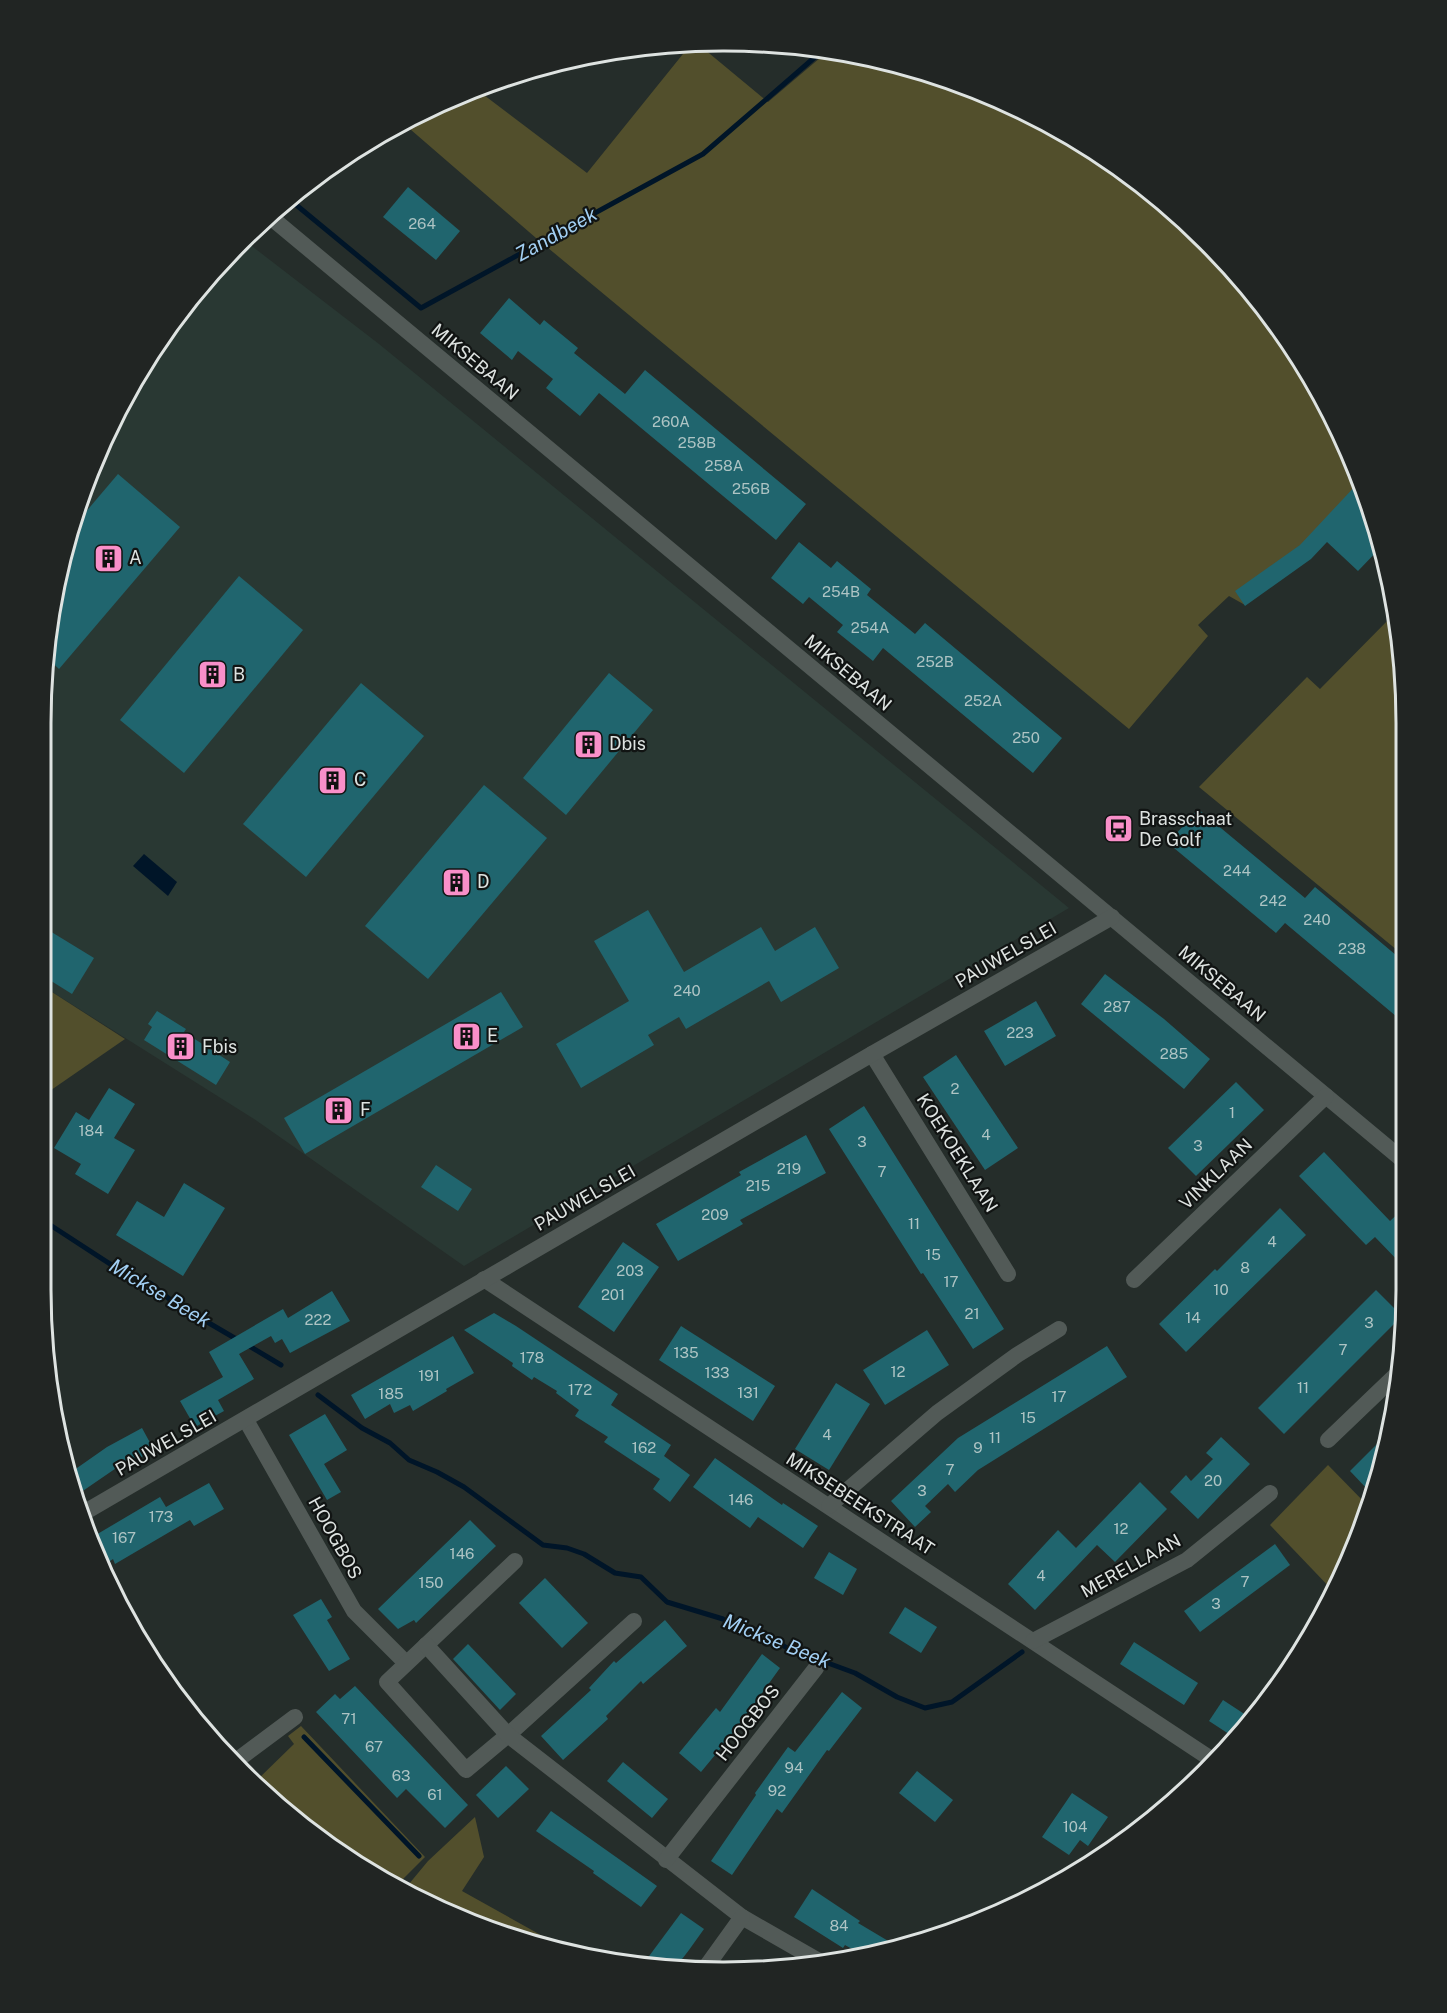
<svg xmlns="http://www.w3.org/2000/svg" width="1447" height="2013" font-family="'Public Sans',sans-serif">
  <rect width="100%" height="100%" fill="#252d2a"/>
  <!-- built -->
  <path fill="#293833" d="M244,240L379,344L1069,908L464,1266L257,1121L41,985V723L54,590L92,462L132,382L210,273Z"/>
  <!-- green -->
  <g fill="#524f2c">
    <path d="M691,44H698L768,102L827,52L901,64L1026,111L1140,182L1237,273L1336,422L1365,498L1245,605L1229,596L1198,625L1208,636L1129,729L536,238L403,123L476,89L587,173Z"/>
    <path d="M1396,612L1401,634L1403,955L1199,787L1307,677L1320,689Z"/>
    <path d="M41,985L125,1039L41,1097Z"/>
    <path d="M1328,1465L1368,1506L1335,1593L1270,1525Z"/>
    <path d="M301,1726L425,1857L397,1885L273,1803L255,1782L294,1744L288,1736Z"/>
    <path d="M475,1817L484,1857L462,1891L573,1953L572,1954L546,1949L422,1902L404,1890L428,1861Z"/>
  </g>
  <!-- water -->
  <path fill="#001528" d="M144,854L177,882L168,896L133,866Z"/>
  <g fill="none" stroke-linecap="round" stroke-linejoin="round">
    <!-- stream -->
    <g stroke="#001528" stroke-width="5">
      <path d="M289,199L421,308L703,154L822,51"/>
      <path d="M41,1219L127,1275L150,1283L173,1302L238,1340"/>
      <path d="M246,1344L281,1365"/>
      <path d="M318,1395L362,1428L390,1443L409,1460L437,1472L464,1487L543,1545L567,1548L584,1554L615,1573L641,1577L667,1602L723,1619L740,1630H759L787,1648L855,1673L897,1697L925,1708L952,1702L1022,1652"/>
      <path d="M304,1737L419,1856"/>
    </g>
  </g>
  <!-- building -->
  <g fill="#20656e">
    <path d="M408,187L460,231L436,260L383,217Z"/>
    <path d="M509,298L540,325L544,320L578,348L574,353L625,394L645,370L806,504L776,540L599,393L580,416L546,388L553,379L518,351L512,360L480,333Z"/>
    <path d="M118,474L180,527L59,669L47,658L54,590L73,527Z"/>
    <path d="M1359,482L1383,545L1358,571L1327,542L1311,559L1245,606L1235,591L1300,545Z"/>
    <path d="M799,542L831,568L837,561L871,589L867,595L915,634L925,623L1062,738L1033,773L883,648L873,661L837,632L843,625L809,597L803,604L771,578Z"/>
    <path d="M239,576L303,630L184,773L120,720Z"/>
    <path d="M609,673L653,710L566,815L523,778Z"/>
    <path d="M361,683L424,736L306,877L243,824Z"/>
    <path d="M484,785L547,838L428,979L365,926Z"/>
    <path d="M1198,809L1305,898L1315,887L1403,961V1022L1285,923L1276,933L1168,843Z"/>
    <path d="M648,910L684,972L761,927L775,951L815,927L839,968L781,1002L769,981L686,1029L679,1017L648,1035L654,1045L581,1088L556,1044L629,1001L594,941Z"/>
    <path d="M40,925L94,958L72,994L40,974Z"/>
    <path d="M1105,974L1164,1019L1210,1059L1184,1089L1081,1004Z"/>
    <path d="M501,992L523,1027L305,1154L284,1118Z"/>
    <path d="M1036,1001L1056,1036L1005,1066L984,1031Z"/>
    <path d="M157,1011L186,1029L184,1032L230,1062L216,1085L144,1040L152,1027L148,1024Z"/>
    <path d="M956,1055L1018,1148L985,1170L923,1077Z"/>
    <path d="M1236,1082L1264,1110L1196,1176L1168,1148Z"/>
    <path d="M109,1088L135,1104L114,1138L135,1150L108,1194L75,1174L81,1164L54,1148L76,1112L89,1120Z"/>
    <path d="M864,1106L1004,1329L973,1349L923,1273L921,1274L829,1129Z"/>
    <path d="M806,1135L826,1173L740,1220L743,1224L678,1261L656,1224L741,1175L739,1172Z"/>
    <path d="M1324,1152L1390,1221L1404,1208L1405,1268L1375,1237L1366,1245L1299,1176Z"/>
    <path d="M436,1165L472,1189L458,1211L421,1187Z"/>
    <path d="M184,1183L225,1208L183,1276L116,1235L137,1201L164,1217Z"/>
    <path d="M1280,1208L1306,1235L1186,1352L1159,1324L1215,1269L1217,1271Z"/>
    <path d="M623,1242L659,1267L614,1332L578,1307Z"/>
    <path d="M1376,1290L1402,1316L1284,1434L1258,1408Z"/>
    <path d="M332,1291L350,1321L290,1353L282,1339L275,1343L271,1336L239,1354L254,1379L218,1400L224,1411L195,1427L180,1401L223,1377L209,1352L283,1309L288,1318Z"/>
    <path d="M494,1313L516,1326L618,1394L611,1405L671,1445L664,1456L690,1475L670,1502L653,1489L660,1479L604,1442L608,1437L575,1416L579,1410L556,1393L557,1391L534,1377L532,1380L512,1366L513,1363L464,1330Z"/>
    <path d="M681,1326L775,1386L753,1421L659,1360Z"/>
    <path d="M927,1330L949,1365L885,1405L863,1370Z"/>
    <path d="M453,1336L474,1373L446,1389L447,1391L413,1411L410,1405L394,1413L390,1404L365,1419L351,1395Z"/>
    <path d="M1107,1346L1127,1377L978,1470L955,1492L948,1484L925,1506L931,1512L915,1527L891,1501L958,1438Z"/>
    <path d="M836,1383L870,1404L829,1470L795,1449Z"/>
    <path d="M325,1414L347,1450L324,1464L341,1492L327,1500L289,1435Z"/>
    <path d="M142,1428L154,1450L127,1465L125,1462L74,1497L67,1475L107,1447Z"/>
    <path d="M1389,1432L1383,1466L1377,1483L1369,1491L1350,1471Z"/>
    <path d="M1221,1437L1250,1464L1198,1519L1170,1492L1186,1475L1191,1481L1213,1459L1206,1453Z"/>
    <path d="M715,1458L782,1505L783,1503L818,1526L803,1548L758,1517L750,1528L693,1487Z"/>
    <path d="M1140,1482L1167,1509L1115,1562L1097,1545L1035,1610L1008,1584L1058,1530L1076,1548Z"/>
    <path d="M209,1483L224,1509L194,1526L190,1520L115,1564L113,1559L101,1567L89,1539L160,1497L166,1507Z"/>
    <path d="M470,1520L496,1546L416,1623L414,1620L398,1629L378,1609Z"/>
    <path d="M1275,1544L1290,1565L1200,1632L1184,1611Z"/>
    <path d="M829,1552L857,1569L843,1595L814,1578Z"/>
    <path d="M545,1578L588,1623L562,1648L519,1603Z"/>
    <path d="M321,1599L332,1617L327,1620L350,1659L329,1671L293,1615Z"/>
    <path d="M905,1607L937,1627L921,1653L889,1633Z"/>
    <path d="M665,1620L687,1646L643,1684L641,1681L606,1716L608,1719L563,1760L541,1736L591,1690L589,1688L614,1661L616,1663Z"/>
    <path d="M1134,1642L1198,1683L1184,1705L1120,1664Z"/>
    <path d="M468,1644L516,1694L500,1710L453,1659Z"/>
    <path d="M762,1654L780,1668L734,1732L701,1772L679,1753L716,1708L720,1712Z"/>
    <path d="M355,1686L468,1805L445,1828L406,1789L397,1798L316,1712L335,1694L340,1699Z"/>
    <path d="M842,1692L862,1708L829,1751L827,1750L782,1813L777,1809L732,1875L711,1861L756,1795L755,1793L788,1747L795,1752Z"/>
    <path d="M1223,1700L1252,1719L1235,1738L1209,1721Z"/>
    <path d="M623,1762L668,1799L652,1818L607,1781Z"/>
    <path d="M506,1766L529,1789L498,1818L476,1795Z"/>
    <path d="M917,1771L953,1800L935,1822L899,1793Z"/>
    <path d="M1072,1793L1108,1817L1088,1846L1080,1840L1069,1855L1042,1837Z"/>
    <path d="M551,1811L657,1886L641,1907L593,1873L594,1871L536,1831Z"/>
    <path d="M812,1889L860,1921L858,1923L895,1945L861,1954L845,1945L843,1948L794,1917Z"/>
    <path d="M681,1913L704,1929L689,1950L676,1967H641Z"/>
  </g>
  <g fill="none" stroke-linecap="round" stroke-linejoin="round">
    <!-- minor -->
    <g stroke="#525a57" stroke-width="16">
      <path d="M268,215L1404,1161"/>
      <path d="M872,1054L1008,1274"/>
      <path d="M484,1279L1214,1761"/>
      <path d="M1134,1280L1326,1096"/>
      <path d="M246,1420L354,1611L406,1663"/>
      <path d="M1328,1440L1399,1372"/>
      <path d="M829,1506L937,1413L1017,1355L1059,1329"/>
      <path d="M80,1515L872,1054L1112,917"/>
      <path d="M515,1561L387,1682L466,1770L508,1735L634,1621"/>
      <path d="M1033,1641L1187,1560L1270,1493"/>
      <path d="M426,1645L508,1735L742,1917L824,1964"/>
      <path d="M236,1761L295,1717"/>
      <path d="M666,1860L816,1668"/>
      <path d="M706,1967L742,1917"/>
    </g>
  </g>
  <!-- icons -->
  <defs>
    <symbol id="building-square" viewBox="-11 -11 22 22"><rect x="-9" y="-9" width="18" height="18" rx="4" fill="#f98fc9" stroke="#111413"/><path d="M-4-6H4V6H1V3H-1V6H-4ZM-2.5-4.3h1.7v1.8h-1.7ZM.8-4.3h1.7v1.8H.8ZM-2.5-1h1.7V.8h-1.7ZM.8-1h1.7V.8H.8Z" fill="#111"/></symbol>
    <symbol id="bus-square" viewBox="-11 -11 22 22"><rect x="-9" y="-9" width="18" height="18" rx="4" fill="#f98fc9" stroke="#111413"/><path d="M-5-6H5V4H4V6H2V4H-2V6H-4V4H-5ZM-3.5-4V0h7V-4ZM-3.5 1.2v1.5H-2V1.2ZM2 1.2v1.5H3.5V1.2Z" fill="#111"/></symbol>
  </defs>
  <g fill-rule="evenodd">
    <use href="#building-square" x="92" y="542" width="33" height="33"/>
    <use href="#building-square" x="196" y="658" width="33" height="33"/>
    <use href="#building-square" x="572" y="728" width="33" height="33"/>
    <use href="#building-square" x="316" y="764" width="33" height="33"/>
    <use href="#bus-square" x="1102" y="812" width="33" height="33"/>
    <use href="#building-square" x="440" y="866" width="33" height="33"/>
    <use href="#building-square" x="450" y="1020" width="33" height="33"/>
    <use href="#building-square" x="164" y="1030" width="33" height="33"/>
    <use href="#building-square" x="322" y="1094" width="33" height="33"/>
  </g>
  <g text-anchor="middle" stroke-width="4.5" stroke-linejoin="round" paint-order="stroke">
    <!-- number labels -->
    <g font-size="15" fill="#aec4c4">
      <text x="422" y="229">264</text>
      <text x="671" y="427">260A</text>
      <text x="697" y="448">258B</text>
      <text x="724" y="471">258A</text>
      <text x="751" y="494">256B</text>
      <text x="841" y="597">254B</text>
      <text x="870" y="633">254A</text>
      <text x="935" y="667">252B</text>
      <text x="983" y="706">252A</text>
      <text x="1026" y="743">250</text>
      <text x="1237" y="876">244</text>
      <text x="1273" y="906">242</text>
      <text x="1317" y="925">240</text>
      <text x="1352" y="954">238</text>
      <text x="687" y="996">240</text>
      <text x="1117" y="1012">287</text>
      <text x="1020" y="1038">223</text>
      <text x="1174" y="1059">285</text>
      <text x="955" y="1094">2</text>
      <text x="1232" y="1118">1</text>
      <text x="91" y="1136">184</text>
      <text x="986" y="1140">4</text>
      <text x="862" y="1147">3</text>
      <text x="1198" y="1151">3</text>
      <text x="789" y="1174">219</text>
      <text x="882" y="1177">7</text>
      <text x="758" y="1191">215</text>
      <text x="715" y="1220">209</text>
      <text x="914" y="1229">11</text>
      <text x="1272" y="1247">4</text>
      <text x="933" y="1260">15</text>
      <text x="1245" y="1273">8</text>
      <text x="630" y="1276">203</text>
      <text x="951" y="1287">17</text>
      <text x="1221" y="1295">10</text>
      <text x="613" y="1300">201</text>
      <text x="972" y="1319">21</text>
      <text x="1193" y="1323">14</text>
      <text x="318" y="1325">222</text>
      <text x="1369" y="1328">3</text>
      <text x="1343" y="1355">7</text>
      <text x="686" y="1358">135</text>
      <text x="532" y="1363">178</text>
      <text x="898" y="1377">12</text>
      <text x="717" y="1378">133</text>
      <text x="429" y="1381">191</text>
      <text x="1303" y="1393">11</text>
      <text x="580" y="1395">172</text>
      <text x="748" y="1398">131</text>
      <text x="391" y="1399">185</text>
      <text x="1059" y="1402">17</text>
      <text x="1028" y="1423">15</text>
      <text x="827" y="1440">4</text>
      <text x="995" y="1443">11</text>
      <text x="644" y="1453">162</text>
      <text x="978" y="1453">9</text>
      <text x="950" y="1475">7</text>
      <text x="1213" y="1486">20</text>
      <text x="922" y="1496">3</text>
      <text x="741" y="1505">146</text>
      <text x="161" y="1522">173</text>
      <text x="1121" y="1534">12</text>
      <text x="124" y="1543">167</text>
      <text x="462" y="1559">146</text>
      <text x="1041" y="1581">4</text>
      <text x="1245" y="1587">7</text>
      <text x="431" y="1588">150</text>
      <text x="1216" y="1609">3</text>
      <text x="349" y="1724">71</text>
      <text x="374" y="1752">67</text>
      <text x="794" y="1773">94</text>
      <text x="401" y="1781">63</text>
      <text x="777" y="1796">92</text>
      <text x="435" y="1800">61</text>
      <text x="1075" y="1832">104</text>
      <text x="839" y="1931">84</text>
    </g>
    <!-- street labels -->
    <g font-size="18" fill="#dee3e1" stroke="#111413">
      <text transform="translate(475 362) rotate(40)" y="6">MIKSEBAAN</text>
      <text transform="translate(848 673) rotate(40)" y="6">MIKSEBAAN</text>
      <text transform="translate(1006 955) rotate(-30)" y="6">PAUWELSLEI</text>
      <text transform="translate(1222 984) rotate(40)" y="6">MIKSEBAAN</text>
      <text transform="translate(957 1153) rotate(58)" y="6">KOEKOEKLAAN</text>
      <text transform="translate(1216 1174) rotate(-44)" y="6">VINKLAAN</text>
      <text transform="translate(585 1198) rotate(-30)" y="6">PAUWELSLEI</text>
      <text transform="translate(166 1443) rotate(-30)" y="6">PAUWELSLEI</text>
      <text transform="translate(860 1504) rotate(33)" y="6">MIKSEBEEKSTRAAT</text>
      <text transform="translate(335 1538) rotate(61)" y="6">HOOGBOS</text>
      <text transform="translate(1131 1566) rotate(-29)" y="6">MERELLAAN</text>
      <text transform="translate(748 1723) rotate(-52)" y="6">HOOGBOS</text>
    </g>
    <!-- poi labels -->
    <g font-size="18" fill="#dee3e1" stroke="#111413" text-anchor="start">
      <text x="129" y="564">A</text>
      <text x="233" y="681">B</text>
      <text x="609" y="750">Dbis</text>
      <text x="354" y="786">C</text>
      <text x="1139" y="825">Brasschaat<tspan x="1139" dy="21">De Golf</tspan></text>
      <text x="477" y="888">D</text>
      <text x="487" y="1042">E</text>
      <text x="202" y="1053">Fbis</text>
      <text x="360" y="1116">F</text>
    </g>
    <!-- water labels -->
    <g font-size="20" font-style="italic" fill="#a2cff3" stroke="#111413">
      <text transform="translate(556 234) rotate(-29)" y="7">Zandbeek</text>
      <text transform="translate(160 1293) rotate(31)" y="7">Mickse Beek</text>
      <text transform="translate(777 1641) rotate(22)" y="7">Mickse Beek</text>
    </g>
  </g>
  <!-- crop -->
  <path d="M0 0H1447V2013H0ZM723 51H724A672 672 0 0 1 1396 723V1290A672 672 0 0 1 724 1962H723A672 672 0 0 1 51 1290V723A672 672 0 0 1 723 51Z" fill="#212523" fill-rule="evenodd"/>
  <path fill="none" stroke="#dee3e1" stroke-width="3" d="M723 51H724A672 672 0 0 1 1396 723V1290A672 672 0 0 1 724 1962H723A672 672 0 0 1 51 1290V723A672 672 0 0 1 723 51Z"/>
</svg>
